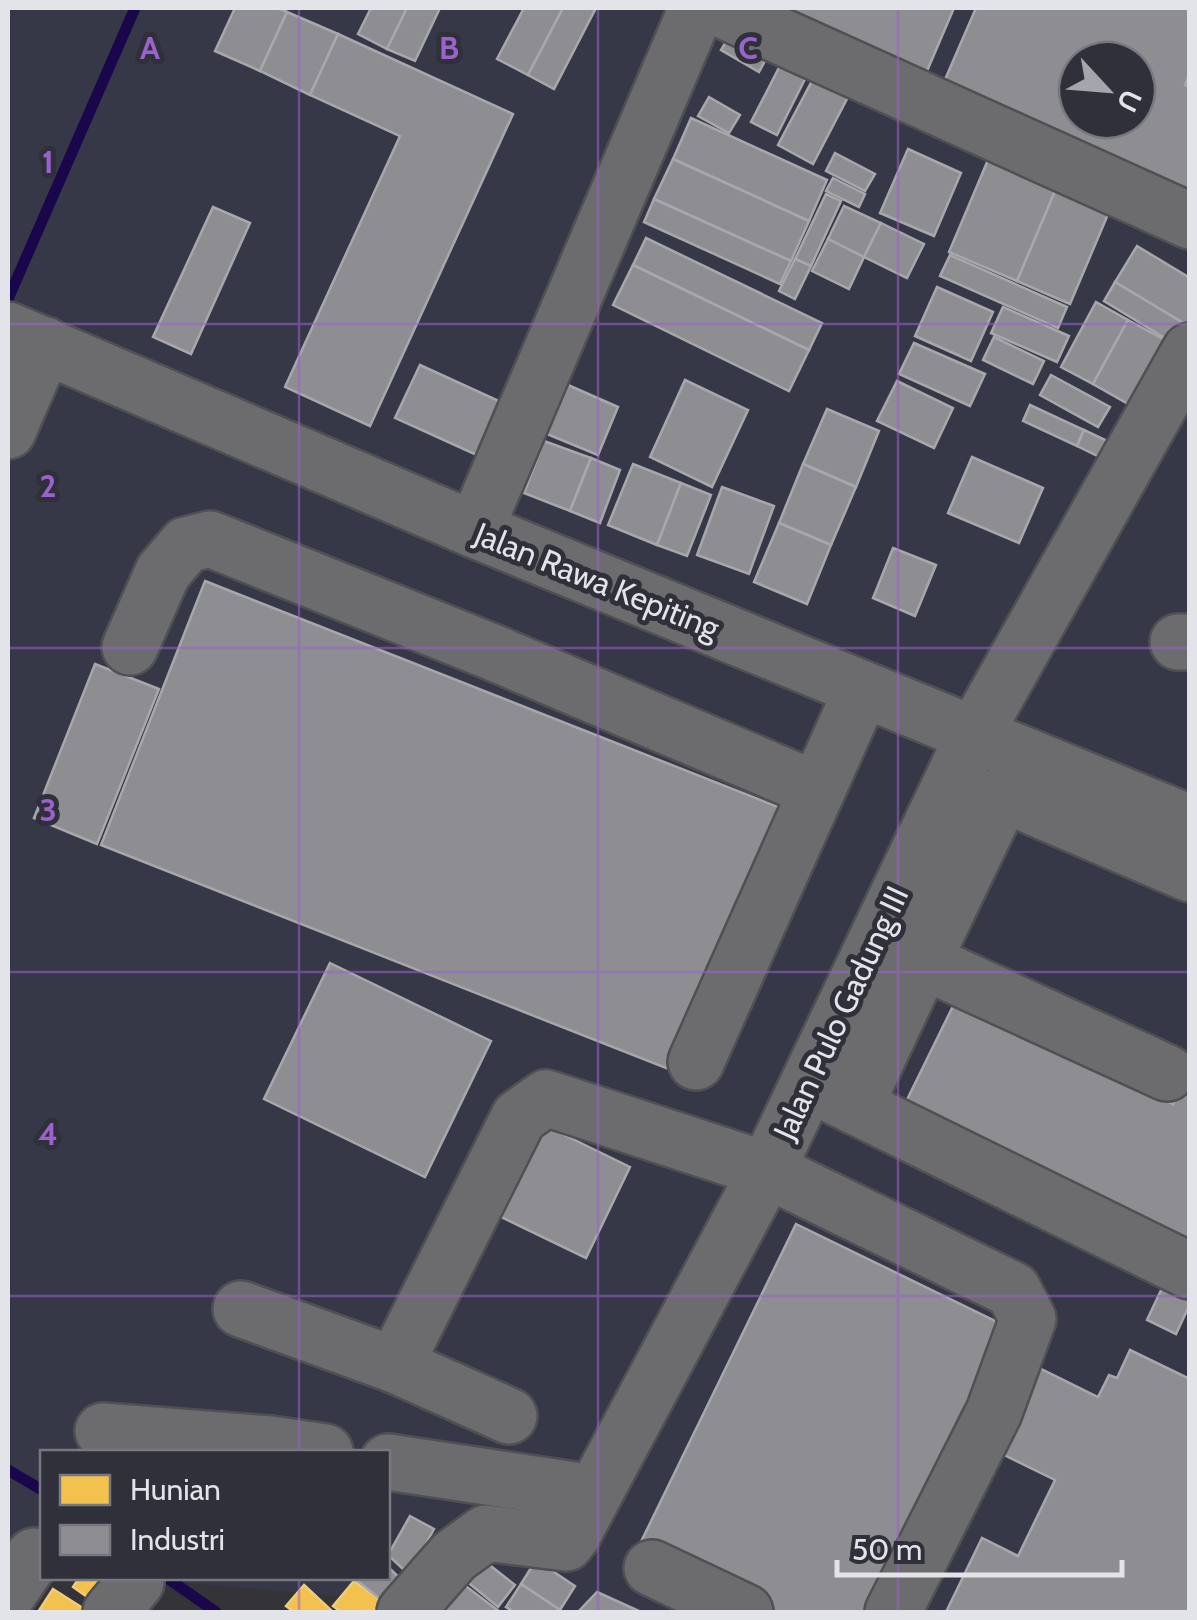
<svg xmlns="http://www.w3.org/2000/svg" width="1197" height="1620" font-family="Cabin,sans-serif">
  <rect width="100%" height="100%" fill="#333338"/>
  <!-- built -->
  <path fill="#363747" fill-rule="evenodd" d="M8,8H1189V1612H401L347,1597L132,1578H388V1452H42V1566L8,1560ZM1077,60H1137V120H1077Z"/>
  <!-- homes -->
  <g fill="#f2c14e" stroke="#eecb7d" stroke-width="2.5">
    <path d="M79,1578H119L100,1606L73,1587Z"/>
    <path d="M354,1581L394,1610L341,1612L333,1606Z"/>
    <path d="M304,1585L333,1612H294L286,1606Z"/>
    <path d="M53,1589L89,1612H38Z"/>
  </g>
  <!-- industry -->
  <g fill="#8d8d92" stroke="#a7a7ac" stroke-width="2.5" fill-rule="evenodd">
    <path d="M235,8H278L287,12L260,71L215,51Z"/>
    <path d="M371,8H407L387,49L358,34Z"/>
    <path d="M407,8H440L415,61L387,49Z"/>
    <path d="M524,8H563L528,75L497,59Z"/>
    <path d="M563,8H596L554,89L528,75Z"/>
    <path d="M759,8H954L924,78Z"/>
    <path d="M976,8H1190V74L1185,85L1190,87L1189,198L940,91ZM1077,60H1137V120H1077Z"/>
    <path d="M287,12L338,34L310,95L260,71Z"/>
    <path d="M734,28L771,50L759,72L721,50Z"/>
    <path d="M338,34L513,114L370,426L285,387L400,136L310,95Z"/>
    <path d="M784,58L809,71L777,135L751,122Z"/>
    <path d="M813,79L848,97L813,164L778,145Z"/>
    <path d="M709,97L740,115L729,133L698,116Z"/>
    <path d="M691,118L827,180L809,221L673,159Z"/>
    <path d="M908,149L961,173L934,236L880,213Z"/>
    <path d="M835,153L875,174L865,191L826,171Z"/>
    <path d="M673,159L809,221L791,261L654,199Z"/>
    <path d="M988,160L1056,189L1017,281L949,252Z"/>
    <path d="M833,178L865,194L859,207L826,191Z"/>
    <path d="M1056,189L1109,212L1070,304L1017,281Z"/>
    <path d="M826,194L841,201L811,266L795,259Z"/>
    <path d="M654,199L791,261L780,284L644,222Z"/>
    <path d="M844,206L881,223L864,257L828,239Z"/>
    <path d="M213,207L250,223L191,354L153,337Z"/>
    <path d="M881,223L924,244L907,278L864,257Z"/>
    <path d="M646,238L822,323L809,350L633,265Z"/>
    <path d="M828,239L864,257L849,289L812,271Z"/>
    <path d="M1137,246L1190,278V327L1115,282Z"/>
    <path d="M950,255L1067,307L1058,328L940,276Z"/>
    <path d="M795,259L811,266L795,299L779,291Z"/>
    <path d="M633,265L809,350L789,391L613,305Z"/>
    <path d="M1115,282L1190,327L1183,349L1104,301Z"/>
    <path d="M937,287L993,312L971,361L915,336Z"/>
    <path d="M1096,302L1128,320L1093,384L1061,367Z"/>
    <path d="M1003,307L1069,336L1057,362L991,333Z"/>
    <path d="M1128,320L1165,340L1130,405L1093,384Z"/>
    <path d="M994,337L1044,361L1033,384L983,360Z"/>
    <path d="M914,343L985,374L970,406L899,374Z"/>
    <path d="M420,365L514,408L490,461L395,418Z"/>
    <path d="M1051,375L1110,407L1098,427L1040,395Z"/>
    <path d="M685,380L748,410L712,487L650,457Z"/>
    <path d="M897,381L953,408L934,448L877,421Z"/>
    <path d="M568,385L618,407L598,455L547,434Z"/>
    <path d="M1030,405L1084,430L1077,446L1023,421Z"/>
    <path d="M827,409L879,431L856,487L803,464Z"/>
    <path d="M1084,430L1118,446L1110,462L1077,446Z"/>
    <path d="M544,441L591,458L570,511L524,493Z"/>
    <path d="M972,457L1043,488L1019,543L948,513Z"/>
    <path d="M591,458L620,470L600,523L570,511Z"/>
    <path d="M633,464L681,483L657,545L608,525Z"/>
    <path d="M803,464L856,487L831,545L779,523Z"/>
    <path d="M681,483L711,495L687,556L657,545Z"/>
    <path d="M722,487L774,506L749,574L697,555Z"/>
    <path d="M779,523L831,545L807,604L754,582Z"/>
    <path d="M893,548L936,565L915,616L873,598Z"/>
    <path d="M205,581L786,810L681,1074L101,845Z"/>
    <path d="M95,664L159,689L97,844L34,818Z"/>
    <path d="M330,963L491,1041L425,1177L264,1099Z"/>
    <path d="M956,1000L1173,1104L1190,1072V1260L898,1118Z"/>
    <path d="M546,1126L630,1167L586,1258L501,1217Z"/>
    <path d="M796,1224L1020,1333L884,1612H755L635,1554Z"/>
    <path d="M1164,1284L1190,1296V1304L1176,1334L1147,1320Z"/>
    <path d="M1130,1350L1190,1379V1612H946L982,1538L1018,1556L1055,1480L998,1452L1039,1368L1098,1397L1109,1375L1117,1378Z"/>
    <path d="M410,1516L434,1529L421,1553L420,1585L388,1555Z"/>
    <path d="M482,1559L515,1585L498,1607L465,1580Z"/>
    <path d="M536,1560L575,1586L560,1610L521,1584Z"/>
    <path d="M388,1567L408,1586L394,1610L355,1579L388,1578Z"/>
    <path d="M459,1581L500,1612H435Z"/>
    <path d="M521,1584L560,1610L559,1612H514L506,1607Z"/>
    <path d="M597,1592L641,1612H578Z"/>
  </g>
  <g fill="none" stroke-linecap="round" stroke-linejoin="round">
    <!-- stream -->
    <g stroke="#1a064b" stroke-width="11">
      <path d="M8,299L135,8"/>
      <path d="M8,1470L42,1490"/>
      <path d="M167,1578L216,1612"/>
    </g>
    <defs>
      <g id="minor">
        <path d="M718,8L1190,221"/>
        <path d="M8,330L475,530L1190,823"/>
        <path d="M8,431L45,345"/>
        <path d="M475,530L697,8"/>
        <path d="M1178,642H1190"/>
        <path d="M130,647L163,572L186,545L210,539L492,652L817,790"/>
        <path d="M923,961L1003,794L1190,874"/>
        <path d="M696,1062L862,690"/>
        <path d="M824,1091L1190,1271"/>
        <path d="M855,1106L923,961L1167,1073"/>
        <path d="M241,1309L395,1365"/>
        <path d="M509,1416L395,1365L519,1117L546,1098L767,1170L1013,1290L1028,1319L994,1412L893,1612"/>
        <path d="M103,1431L270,1444L325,1452"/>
        <path d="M388,1462L594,1493"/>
        <path d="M652,1568L745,1612"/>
        <path d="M8,1594L34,1556"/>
        <path d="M111,1612L136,1582"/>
        <path d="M405,1612L454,1556L486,1533L566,1543L573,1534L767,1170L974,735L1190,351"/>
      </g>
    </defs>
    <!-- minor casing -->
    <use href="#minor" stroke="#505054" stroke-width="60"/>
    <!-- minor -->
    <use href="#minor" stroke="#6c6c6f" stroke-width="55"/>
  </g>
  <!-- grid -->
  <path fill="none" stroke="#9a63cc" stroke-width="2.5" stroke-opacity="0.55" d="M299,8V1452M598,8V1612M898,8V1612M8,324H1190M8,648H1190M8,972H1190M8,1296H1190M299,1578V1612"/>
  <g text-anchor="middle" stroke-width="10" stroke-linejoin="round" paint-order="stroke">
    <!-- street labels -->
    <g font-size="32" fill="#e3e3ea" stroke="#30303b">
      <text transform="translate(597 581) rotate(22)" y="11">Jalan Rawa Kepiting</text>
      <text transform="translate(841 1013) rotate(-65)" y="11">Jalan Pulo Gadung III</text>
    </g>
  </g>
  <g font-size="32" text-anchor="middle" font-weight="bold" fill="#9a63cc" stroke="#30303b" stroke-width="10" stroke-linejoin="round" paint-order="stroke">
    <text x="150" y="59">A</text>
    <text x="449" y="59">B</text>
    <text x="748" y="59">C</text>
    <text x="48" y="173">1</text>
    <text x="48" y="497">2</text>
    <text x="48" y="821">3</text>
    <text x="48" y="1145">4</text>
  </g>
  <!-- border -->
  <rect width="1197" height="1620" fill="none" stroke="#e3e3ea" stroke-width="20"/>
  <!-- legend -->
  <rect x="40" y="1450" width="350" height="130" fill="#30303b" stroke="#787881" stroke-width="2.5"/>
  <rect x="60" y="1475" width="50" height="30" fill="#f2c14e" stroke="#787881" stroke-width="2.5"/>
  <text x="130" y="1500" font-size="30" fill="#e3e3ea">Hunian</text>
  <rect x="60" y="1525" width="50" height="30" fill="#8d8d92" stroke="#787881" stroke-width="2.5"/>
  <text x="130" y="1550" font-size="30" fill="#e3e3ea">Industri</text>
  <!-- north arrow -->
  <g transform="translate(1107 90) rotate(116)"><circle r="48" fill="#30303b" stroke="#787881" stroke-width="2.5"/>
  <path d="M0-8L18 38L0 25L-18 38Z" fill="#a5a5ac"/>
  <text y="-15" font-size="28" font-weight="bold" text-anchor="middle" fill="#e3e3ea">U</text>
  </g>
  <!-- scale -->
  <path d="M837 1560v15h285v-15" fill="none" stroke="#e3e3ea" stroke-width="5"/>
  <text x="852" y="1560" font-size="30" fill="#e3e3ea" stroke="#30303b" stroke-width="8" paint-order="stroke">50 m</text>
</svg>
